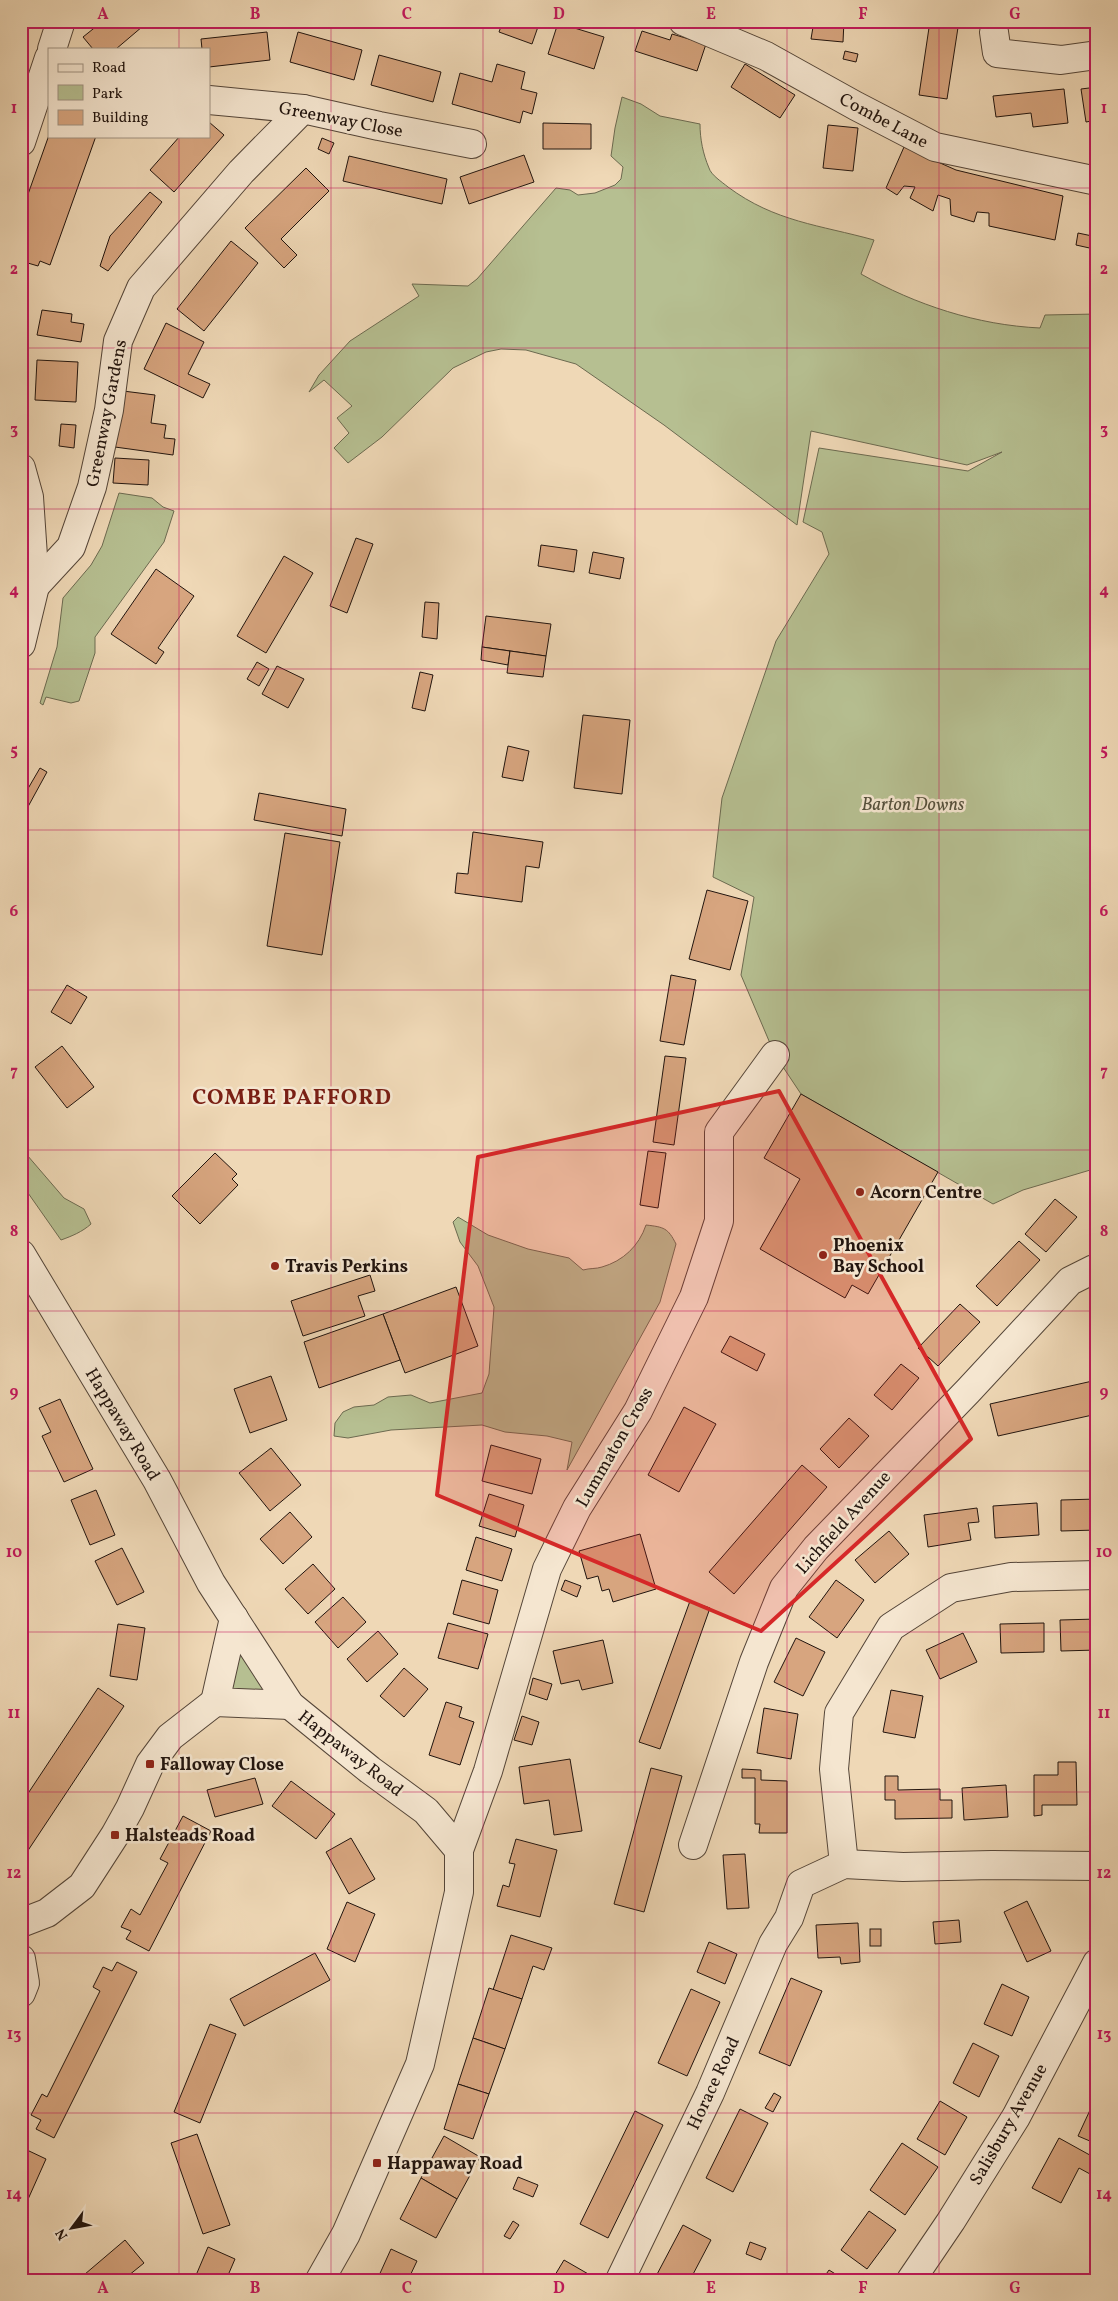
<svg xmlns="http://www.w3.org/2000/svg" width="1118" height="2301" font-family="Vollkorn,serif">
  <rect width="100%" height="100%" fill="#efd8b6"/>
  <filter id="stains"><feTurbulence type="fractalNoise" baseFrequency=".004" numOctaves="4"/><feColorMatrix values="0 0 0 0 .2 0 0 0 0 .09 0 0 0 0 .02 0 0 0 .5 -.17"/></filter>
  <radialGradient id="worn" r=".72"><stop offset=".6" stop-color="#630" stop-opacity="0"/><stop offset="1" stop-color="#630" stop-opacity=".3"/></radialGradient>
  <!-- green -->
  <g fill="#b6bf91" stroke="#6c6a50">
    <path d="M622,97L641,104L660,116L700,124C700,139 703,154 709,168C711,175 722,182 728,187C775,222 820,225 874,240L861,274C916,305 977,325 1040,328L1045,315L1097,314V400L1092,403L1097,402V1168L1023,1190L993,1204L801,1094L775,1055L741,975L754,897L713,877L722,798L776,641L829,554L822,532L803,522L819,448L968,471L1002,452L967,465L811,431L797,525L664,425L576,364L526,350L501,349L486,352L453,368L382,437L348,463L334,448L349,433L337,418L352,406L324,380L309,392L319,375L350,341L419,296L412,284L468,286L477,279L556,188L570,190L578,195L595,193L615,185L621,179L623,167L611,156L615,128Z"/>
    <path d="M119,493L152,498L163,507L174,511L164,542L95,637V653L79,701L71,703L46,697L43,705L40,703L57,647L63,598L91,565L102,546Z"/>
    <path d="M21,1148L64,1198L84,1209L91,1224C82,1232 72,1236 61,1240L21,1183Z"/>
    <path d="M458,1217L488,1235L528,1249L569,1258L583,1270C590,1268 596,1269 602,1267C623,1261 639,1246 646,1225C664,1227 668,1228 676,1244L660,1302L567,1470L572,1442L547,1436L505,1432L482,1425L391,1430L348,1438L334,1436L335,1423L343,1412L354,1407L374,1405L388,1397L411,1395L430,1403L482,1393L489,1374L494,1307L478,1266L460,1242L453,1222Z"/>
    <path d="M234,1618L290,1705L215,1702Z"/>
  </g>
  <!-- building -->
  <g fill="#d7a57f" stroke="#21140e">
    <path d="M103,21H149L116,49H93L83,37Z"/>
    <path d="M503,21H540L532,44L499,32Z"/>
    <path d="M814,21H844L843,42L811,39Z"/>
    <path d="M930,21H959L947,99L919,95Z"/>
    <path d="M558,23L604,37L594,69L548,54Z"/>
    <path d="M642,31L670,40L672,34L706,44L697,71L635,51Z"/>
    <path d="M267,32L270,60L209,67V49H202L201,39Z"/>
    <path d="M298,32L362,50L354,80L290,62Z"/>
    <path d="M845,51L858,54L856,62L843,59Z"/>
    <path d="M379,55L441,72L433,102L371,85Z"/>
    <path d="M497,64L525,72L521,89L537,93L532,114L523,111L520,123L452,104L460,73L492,82Z"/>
    <path d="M745,64L795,95L780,118L731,87Z"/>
    <path d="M1097,87V120L1086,122L1081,89Z"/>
    <path d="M1064,89L1068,123L1033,127L1031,113L996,117L993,96Z"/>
    <path d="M209,122L224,135L174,192L150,170L180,136H209Z"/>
    <path d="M543,123L591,124V149H543Z"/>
    <path d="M828,125L858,128L853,171L823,168Z"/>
    <path d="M49,135L96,136L50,265L40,261L38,266L21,261V214Z"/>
    <path d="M322,138L334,143L329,154L318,149Z"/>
    <path d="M904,147L956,170L1063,196L1055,240L989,226V213L977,212L974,222L951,215L950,199L938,195L933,211L910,198L915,187L904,186L897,195L886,188Z"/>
    <path d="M524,155L534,182L469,204L460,177Z"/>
    <path d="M349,156L447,179L442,204L343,181Z"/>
    <path d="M306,168L329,191L281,239L297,255L284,268L245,228Z"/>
    <path d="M150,192L162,202L108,271L100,266L110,236Z"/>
    <path d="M1078,233L1097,237L1094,249L1076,245Z"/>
    <path d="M231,241L258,263L204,331L177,309Z"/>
    <path d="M42,310L72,314L71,322L84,324L81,342L37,335Z"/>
    <path d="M166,323L204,342L188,374L210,384L203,398L144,369Z"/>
    <path d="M37,360L78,362L76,402L35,400Z"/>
    <path d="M123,391L155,395L151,423L166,425L164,438L175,439L173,455L115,447Z"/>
    <path d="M61,424L76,425L74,448L59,446Z"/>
    <path d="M115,458L149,460L148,485L113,483Z"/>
    <path d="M356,538L373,544L347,613L330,606Z"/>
    <path d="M541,545L577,550L574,572L538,566Z"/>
    <path d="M593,552L624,558L620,579L589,573Z"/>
    <path d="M284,556L313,573L266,653L237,636Z"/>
    <path d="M156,569L194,596L158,648L164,652L156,664L111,634Z"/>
    <path d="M425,602L439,603L437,639L422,637Z"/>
    <path d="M486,616L551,624L546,656L482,647Z"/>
    <path d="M482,647L510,651L508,665L481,660Z"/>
    <path d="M510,651L546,656L543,677L507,673Z"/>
    <path d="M257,662L269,669L259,686L247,679Z"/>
    <path d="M277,666L304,679L288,708L262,694Z"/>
    <path d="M420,672L433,675L425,711L412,708Z"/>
    <path d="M583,715L630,720L622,794L574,788Z"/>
    <path d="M508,746L529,751L523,781L502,777Z"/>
    <path d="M40,768L47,772L24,814L21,813V789L26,792Z"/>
    <path d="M259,793L346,809L342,836L254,820Z"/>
    <path d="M473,832L543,842L539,868L526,866L522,902L455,893L457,873L468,874Z"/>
    <path d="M285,833L340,842L322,955L267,946Z"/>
    <path d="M707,890L748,901L730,970L689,959Z"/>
    <path d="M671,975L696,980L684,1045L660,1041Z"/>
    <path d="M67,985L87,997L71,1024L51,1012Z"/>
    <path d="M62,1046L94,1087L67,1108L35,1067Z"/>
    <path d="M665,1056L686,1058L674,1145L653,1142Z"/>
    <path d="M801,1094L938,1172L868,1294L852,1285L845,1298L760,1249L800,1179L764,1158Z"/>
    <path d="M648,1151L666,1153L658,1208L640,1205Z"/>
    <path d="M215,1153L237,1174L232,1179L238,1185L200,1224L172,1196Z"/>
    <path d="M1055,1199L1077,1217L1046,1252L1025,1234Z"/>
    <path d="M1019,1241L1040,1260L997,1306L976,1286Z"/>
    <path d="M370,1275L375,1291L358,1296L365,1316L303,1336L291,1301Z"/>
    <path d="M456,1287L478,1346L405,1373L383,1314Z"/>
    <path d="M960,1304L980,1322L938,1366L918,1348Z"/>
    <path d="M383,1314L400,1360L319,1388L304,1342Z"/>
    <path d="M730,1336L765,1354L757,1371L721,1352Z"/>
    <path d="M901,1364L919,1378L892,1410L874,1395Z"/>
    <path d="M271,1376L287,1420L250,1433L234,1389Z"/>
    <path d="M1097,1380V1414L998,1436L990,1404Z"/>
    <path d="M60,1399L93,1469L64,1482L42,1436L51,1432L39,1408Z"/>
    <path d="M684,1407L716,1424L679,1492L648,1475Z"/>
    <path d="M849,1418L869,1436L839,1468L820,1449Z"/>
    <path d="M491,1445L541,1459L532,1494L482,1481Z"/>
    <path d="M271,1448L301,1485L270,1511L239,1473Z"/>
    <path d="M802,1465L827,1487L734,1594L709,1572Z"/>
    <path d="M96,1490L115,1535L90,1545L71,1500Z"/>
    <path d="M489,1494L524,1505L515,1537L479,1526Z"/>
    <path d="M1097,1499V1530L1061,1531V1500Z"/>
    <path d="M1037,1503L1039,1535L995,1538L993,1506Z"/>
    <path d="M977,1508L979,1522L968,1523L971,1540L928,1547L924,1515Z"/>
    <path d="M290,1512L312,1537L283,1564L260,1539Z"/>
    <path d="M889,1531L909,1554L875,1583L855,1560Z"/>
    <path d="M640,1534L656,1589L613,1602L609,1589L602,1591L598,1576L587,1579L579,1551Z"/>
    <path d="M476,1537L512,1549L502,1581L466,1570Z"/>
    <path d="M122,1548L144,1592L117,1605L95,1561Z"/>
    <path d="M313,1564L335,1589L308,1614L285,1589Z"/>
    <path d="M462,1580L498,1590L489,1624L453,1614Z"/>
    <path d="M565,1580L581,1586L577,1597L561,1590Z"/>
    <path d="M836,1580L864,1600L837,1638L809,1617Z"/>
    <path d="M343,1597L366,1622L338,1648L315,1622Z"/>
    <path d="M690,1601L710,1608L660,1749L639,1742Z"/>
    <path d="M1097,1619V1650L1061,1651L1060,1620Z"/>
    <path d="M448,1623L488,1634L478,1669L438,1658Z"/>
    <path d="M1044,1623V1652L1001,1653L1000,1624Z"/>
    <path d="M118,1624L145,1628L137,1680L110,1676Z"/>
    <path d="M378,1631L398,1654L367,1682L347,1659Z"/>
    <path d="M963,1633L977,1662L940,1679L926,1650Z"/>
    <path d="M796,1638L825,1652L803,1696L774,1682Z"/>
    <path d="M603,1640L613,1683L582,1690L579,1680L561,1684L553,1651Z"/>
    <path d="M404,1668L428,1689L404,1717L380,1696Z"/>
    <path d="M533,1678L552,1684L547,1700L529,1694Z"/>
    <path d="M98,1688L124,1706L21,1861V1804Z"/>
    <path d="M891,1690L923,1696L915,1738L883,1732Z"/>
    <path d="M446,1702L462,1707L459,1717L474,1722L460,1765L429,1755Z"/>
    <path d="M764,1708L798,1714L791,1759L757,1753Z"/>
    <path d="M522,1716L539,1722L532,1745L514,1740Z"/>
    <path d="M570,1759L582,1831L554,1835L549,1800L524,1804L519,1767Z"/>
    <path d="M1058,1762H1076L1077,1805H1042V1815L1034,1816V1775H1058Z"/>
    <path d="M651,1768L682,1776L644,1912L614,1904Z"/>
    <path d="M742,1769L761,1770V1780L787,1781V1833H759L760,1824H755V1778H742Z"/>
    <path d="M885,1776H898V1790L940,1789V1800H952V1818L895,1819V1800H885Z"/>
    <path d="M255,1778L263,1804L215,1817L207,1790Z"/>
    <path d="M291,1781L335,1814L316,1839L272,1806Z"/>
    <path d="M1006,1785L1008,1817L964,1820L962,1788Z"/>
    <path d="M183,1816L211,1831L149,1951L126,1939L131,1931L121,1927L131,1909L140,1915L168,1863L160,1859Z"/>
    <path d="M351,1838L375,1879L349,1894L326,1852Z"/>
    <path d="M516,1839L557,1850L540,1917L497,1906L503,1885L509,1887L515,1864L509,1863Z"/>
    <path d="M745,1854L749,1908L727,1909L723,1855Z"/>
    <path d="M1027,1901L1051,1951L1027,1962L1004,1912Z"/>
    <path d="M347,1902L375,1914L355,1962L327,1949Z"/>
    <path d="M959,1920L961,1942L935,1944L933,1922Z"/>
    <path d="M858,1923L860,1962L841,1964L840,1957L818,1958L816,1925Z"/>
    <rect x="870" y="1929" width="11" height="17"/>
    <path d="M511,1935L552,1948L544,1970L533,1966L522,1999L493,1990Z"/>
    <path d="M709,1942L737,1954L725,1984L697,1972Z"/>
    <path d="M315,1953L330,1980L244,2026L230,1999Z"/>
    <path d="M117,1962L137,1972L54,2138L36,2129L41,2120L31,2115L42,2094L47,2097L100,1991L93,1987L103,1967L112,1971Z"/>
    <path d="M791,1978L822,1991L790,2066L759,2053Z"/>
    <path d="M1002,1984L1029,1997L1012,2036L984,2024Z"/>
    <path d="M489,1988L522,1999L505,2049L473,2038Z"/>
    <path d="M691,1989L720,2002L687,2076L658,2063Z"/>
    <path d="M210,2024L236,2034L200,2123L174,2112Z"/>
    <path d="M473,2038L505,2049L489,2094L458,2084Z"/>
    <path d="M973,2043L999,2056L979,2097L953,2083Z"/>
    <path d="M458,2084L489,2094L473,2139L444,2129Z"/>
    <path d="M774,2093L781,2097L773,2112L765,2108Z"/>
    <path d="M1097,2095V2144L1078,2136Z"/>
    <path d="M940,2101L967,2117L945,2155L917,2139Z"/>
    <path d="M740,2109L768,2123L733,2192L706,2178Z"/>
    <path d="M635,2111L663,2125L608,2238L580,2224Z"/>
    <path d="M197,2134L230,2225L203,2234L171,2143Z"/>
    <path d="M444,2136L480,2157L457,2199L421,2178Z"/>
    <path d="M1059,2138L1097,2159L1090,2174L1079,2168L1061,2203L1032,2188Z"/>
    <path d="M902,2143L938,2167L905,2215L870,2190Z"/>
    <path d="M27,2150L46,2159L21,2215V2161Z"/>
    <path d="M518,2177L538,2185L533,2197L513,2189Z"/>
    <path d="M421,2178L457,2199L436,2238L400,2219Z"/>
    <path d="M869,2211L896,2230L867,2269L841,2250Z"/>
    <path d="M513,2221L519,2225L510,2239L504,2236Z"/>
    <path d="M683,2225L711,2240L690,2280H654Z"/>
    <path d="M125,2240L144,2263L123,2280H78Z"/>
    <path d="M750,2242L766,2248L761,2260L746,2254Z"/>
    <path d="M208,2247L235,2259L226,2280H194Z"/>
    <path d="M391,2249L417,2261L408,2280H377Z"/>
    <path d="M564,2260L590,2275L587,2280H552Z"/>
    <path d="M829,2270L845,2280H822Z"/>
    <path d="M1097,2272V2280H1090L1088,2274Z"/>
  </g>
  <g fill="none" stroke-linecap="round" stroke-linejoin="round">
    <defs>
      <g id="minor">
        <path d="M683,21L766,56L856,106L935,147L1097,181"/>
        <path d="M994,32L997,53L1061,60L1097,55"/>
        <path d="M52,49L61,21"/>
        <path d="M209,100L303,109L379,126L472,144"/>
        <path d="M21,142L49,58"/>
        <path d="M21,468L29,497L35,586L21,644"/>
        <path d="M35,586L71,547L92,487L109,410L118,341L141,288L241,172L303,109"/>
        <path d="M21,1254L157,1480L211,1583L290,1705L370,1770L426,1811L459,1850"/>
        <path d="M234,1618L215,1702L290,1705"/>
        <path d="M693,1845L754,1662L784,1588L816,1548L968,1391L1070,1281L1094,1269L1097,1270"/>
        <path d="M844,1864L834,1769L839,1713L891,1627L951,1588L1011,1577L1097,1575"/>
        <path d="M21,1923L47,1913L82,1886L115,1835L130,1808L150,1764L170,1737L215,1702"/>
        <path d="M21,1959L25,1983L21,1993"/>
        <path d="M320,2280L346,2234L420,2064L459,1892V1850L488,1771L547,1569L577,1508L638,1411L694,1297L719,1221V1132L775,1055"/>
        <path d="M620,2280L710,2093L773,1944L789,1918L801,1884L844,1864L903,1867L992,1865L1097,1866"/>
        <path d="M911,2280L951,2221L1016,2117L1097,1963"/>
      </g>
    </defs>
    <!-- minor casing -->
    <use href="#minor" stroke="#544538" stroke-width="30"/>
    <!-- minor -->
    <use href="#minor" stroke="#f5e6d0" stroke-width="28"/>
  </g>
  <!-- marked area -->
  <path fill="#d62828" fill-opacity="0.2" stroke="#d62828" stroke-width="4" stroke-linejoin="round" d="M779,1091L971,1439L761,1631L437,1495L478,1157Z"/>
  <!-- grid -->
  <path fill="none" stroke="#c2185b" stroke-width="1" stroke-opacity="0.55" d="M179,21V49M331,21V2280M483,21V2280M635,21V2280M787,21V2280M939,21V2280M179,136V2280M21,188H1097M21,348H1097M21,509H1097M21,669H1097M21,830H1097M21,990H1097M21,1150H1097M21,1311H1097M21,1471H1097M21,1632H1097M21,1792H1097M21,1953H1097M21,2113H1097"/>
  <!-- markers -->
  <g fill="#8f2418" stroke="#f5e6d0" stroke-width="2">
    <circle cx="860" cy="1192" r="5"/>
    <circle cx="823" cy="1255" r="5"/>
    <circle cx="275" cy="1266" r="5"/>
    <rect x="145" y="1759" width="10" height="10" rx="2.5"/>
    <rect x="110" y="1830" width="10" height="10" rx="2.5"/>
    <rect x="372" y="2158" width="10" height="10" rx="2.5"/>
  </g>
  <g text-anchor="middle" stroke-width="5" stroke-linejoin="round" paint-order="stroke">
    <!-- street labels -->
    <g font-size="18" fill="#21140e" stroke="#f5e6d0">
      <text transform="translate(341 119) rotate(11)" y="6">Greenway Close</text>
      <text transform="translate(884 120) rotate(28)" y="6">Combe Lane</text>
      <text transform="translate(106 413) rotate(-79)" y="6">Greenway Gardens</text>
      <text transform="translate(123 1424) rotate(59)" y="6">Happaway Road</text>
      <text transform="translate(614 1447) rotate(-60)" y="6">Lummaton Cross</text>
      <text transform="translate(843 1522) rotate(-48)" y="6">Lichfield Avenue</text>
      <text transform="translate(351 1753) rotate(38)" y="6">Happaway Road</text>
      <text transform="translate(713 2083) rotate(-65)" y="6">Horace Road</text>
      <text transform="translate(1008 2124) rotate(-60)" y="6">Salisbury Avenue</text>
    </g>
    <!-- park labels -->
    <g font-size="18" font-style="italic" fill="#55503c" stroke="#f5e6d0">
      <text x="913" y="810">Barton Downs</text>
    </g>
    <!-- poi labels -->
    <g font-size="18" font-weight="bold" fill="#21140e" stroke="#f5e6d0" text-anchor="start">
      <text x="870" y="1198">Acorn Centre</text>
      <text x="833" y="1251">Phoenix<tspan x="833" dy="21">Bay School</tspan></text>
      <text x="285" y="1272">Travis Perkins</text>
      <text x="160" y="1770">Falloway Close</text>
      <text x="125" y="1841">Halsteads Road</text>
      <text x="387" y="2169">Happaway Road</text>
    </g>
    <!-- district labels -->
    <g font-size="22" font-weight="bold" letter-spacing="1" fill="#7a1f14" stroke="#f5e6d0">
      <text x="292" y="1104">COMBE PAFFORD</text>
    </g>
  </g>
  <!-- margin -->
  <rect width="1118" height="2301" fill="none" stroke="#efd8b6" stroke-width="55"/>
  <!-- legend -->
  <rect x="48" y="48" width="162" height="90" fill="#f5e6d0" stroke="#a09282"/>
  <rect x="58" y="64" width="25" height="8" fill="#f5e6d0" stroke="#a09282"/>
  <text x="92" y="72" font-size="15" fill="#21140e">Road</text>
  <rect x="58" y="85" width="25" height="15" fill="#b6bf91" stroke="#a09282"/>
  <text x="92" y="98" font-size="15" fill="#21140e">Park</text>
  <rect x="58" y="110" width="25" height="15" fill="#d7a57f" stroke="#a09282"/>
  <text x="92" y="122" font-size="15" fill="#21140e">Building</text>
  <!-- north arrow -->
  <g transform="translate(72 2228) rotate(238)" stroke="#f5e6d0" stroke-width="4" paint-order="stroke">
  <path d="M0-4L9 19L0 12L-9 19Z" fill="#21140e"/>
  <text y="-8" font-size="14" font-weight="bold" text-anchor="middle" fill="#21140e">N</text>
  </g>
  <rect x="28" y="28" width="1062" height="2246" fill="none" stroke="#c2185b" stroke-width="2"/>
  <g font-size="16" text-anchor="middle" font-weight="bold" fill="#c2185b">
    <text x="103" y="19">A</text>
    <text x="255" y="19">B</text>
    <text x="407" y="19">C</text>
    <text x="559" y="19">D</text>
    <text x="711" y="19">E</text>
    <text x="863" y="19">F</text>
    <text x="1015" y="19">G</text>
    <text x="14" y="113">1</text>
    <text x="1104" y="113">1</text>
    <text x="14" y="274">2</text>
    <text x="1104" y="274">2</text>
    <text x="14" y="434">3</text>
    <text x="1104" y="434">3</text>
    <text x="14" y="595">4</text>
    <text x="1104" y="595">4</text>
    <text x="14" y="755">5</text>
    <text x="1104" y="755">5</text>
    <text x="14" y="916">6</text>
    <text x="1104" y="916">6</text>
    <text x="14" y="1076">7</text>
    <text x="1104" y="1076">7</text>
    <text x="14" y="1236">8</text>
    <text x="1104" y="1236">8</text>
    <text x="14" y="1397">9</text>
    <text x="1104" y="1397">9</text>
    <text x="14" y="1557">10</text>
    <text x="1104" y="1557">10</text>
    <text x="14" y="1718">11</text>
    <text x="1104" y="1718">11</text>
    <text x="14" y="1878">12</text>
    <text x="1104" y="1878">12</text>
    <text x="14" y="2039">13</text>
    <text x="1104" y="2039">13</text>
    <text x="14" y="2199">14</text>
    <text x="1104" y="2199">14</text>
    <text x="103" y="2293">A</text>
    <text x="255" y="2293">B</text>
    <text x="407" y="2293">C</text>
    <text x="559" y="2293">D</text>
    <text x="711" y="2293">E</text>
    <text x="863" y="2293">F</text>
    <text x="1015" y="2293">G</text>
  </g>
  <rect width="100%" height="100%" filter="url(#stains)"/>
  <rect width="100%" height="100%" fill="url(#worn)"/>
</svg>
